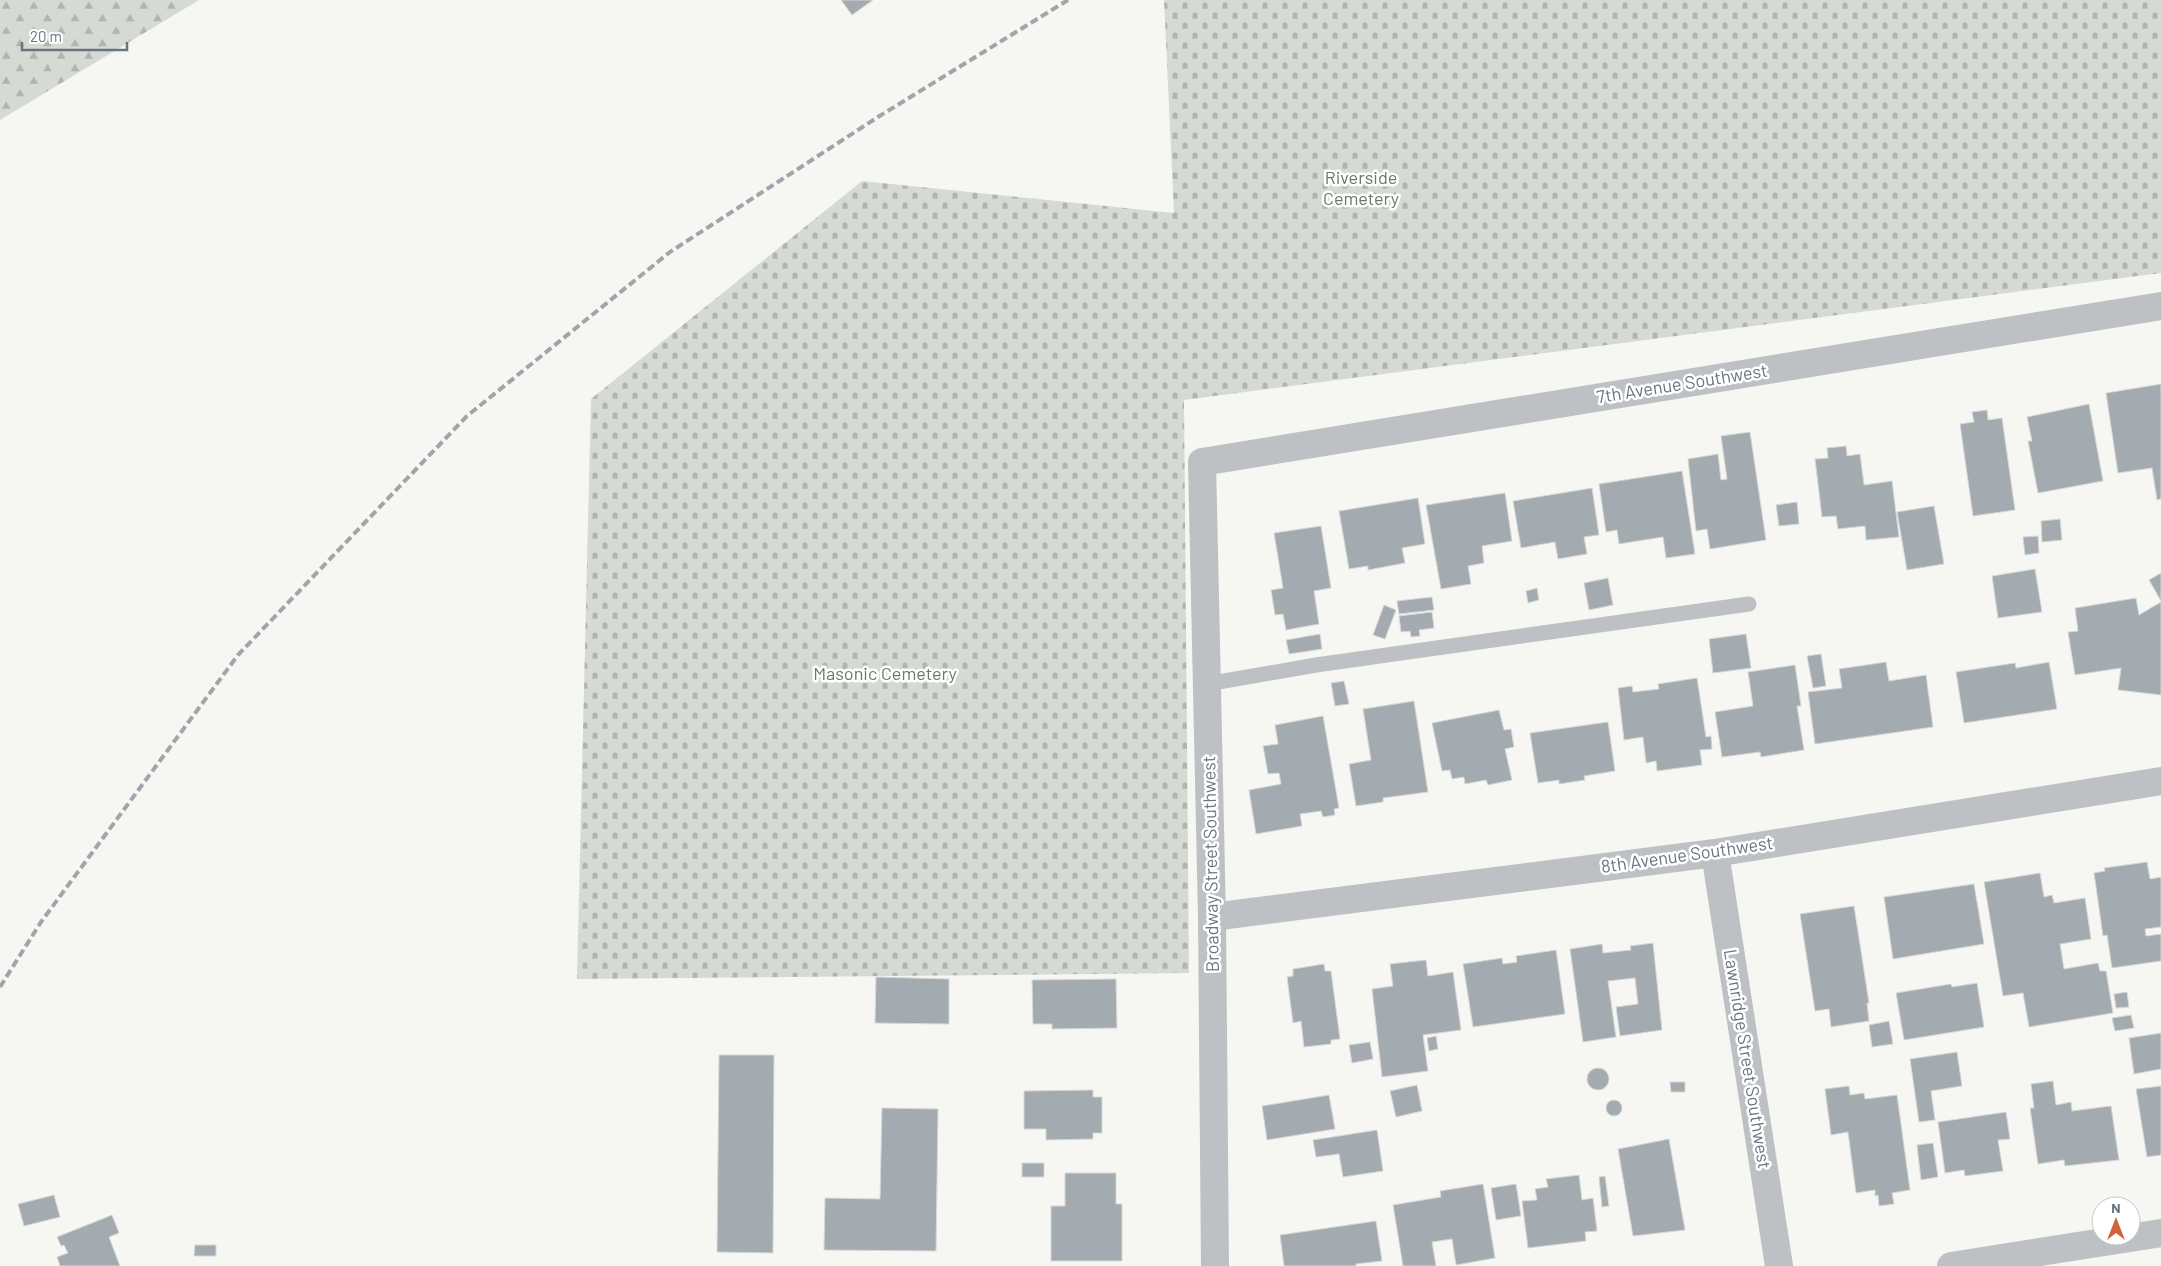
<svg xmlns="http://www.w3.org/2000/svg" width="2161" height="1266" font-family="Barlow,sans-serif">
  <defs>
    <pattern id="forest-firs" width="22" height="20" patternUnits="userSpaceOnUse" patternTransform="scale(1.25)"><rect width="22" height="20" fill="#d5dad3"/><path d="M5 1l3.5 6h-7zM16 11l3.5 6h-7z" fill="#b1b5b1"/></pattern>
    <pattern id="cemetery-stones" width="16" height="16" patternUnits="userSpaceOnUse" patternTransform="scale(1.25)"><rect width="16" height="16" fill="#d5dad3"/><path d="M2 7V4a2 2 0 0 1 4 0v3zM10 15v-3a2 2 0 0 1 4 0v3z" fill="#b1b5b1"/></pattern>
  </defs>
  <rect width="100%" height="100%" fill="#f6f6f3"/>
  <!-- forest -->
  <path fill="url(#forest-firs)" d="M0,0H199L0,120Z"/>
  <!-- cemetery -->
  <path fill="url(#cemetery-stones)" d="M1164,0H2161V273L1184,400L1189,973L577,979L591,399L862,181L1174,213Z"/>
  <!-- building -->
  <g fill="#a4abb0" stroke="#d7d7d6">
    <path d="M841,0H873L852,15Z"/>
    <path d="M2161,384V499L2157,500L2152,468L2118,473L2106,393Z"/>
    <path d="M2089,404L2103,481L2038,493L2028,441H2032L2027,417Z"/>
    <path d="M1987,410L1988,420L2002,418L2015,510L1973,516L1960,424L1974,422L1972,412Z"/>
    <path d="M1750,432L1766,540L1710,549L1707,529L1696,531L1688,459L1718,454L1721,480L1727,479L1721,436Z"/>
    <path d="M1846,446L1847,456L1860,454L1864,485L1892,481L1899,537L1866,540L1865,526L1838,529L1836,516L1822,517L1815,459L1828,458L1827,448Z"/>
    <path d="M1682,471L1695,554L1666,558L1663,537L1619,544L1617,530L1606,532L1599,484Z"/>
    <path d="M1592,488L1599,535L1584,537L1587,554L1558,559L1555,542L1521,548L1513,501Z"/>
    <path d="M1505,493L1512,541L1482,546L1484,563L1468,566L1471,584L1441,589L1426,505Z"/>
    <path d="M1418,498L1425,544L1402,548L1405,563L1368,570V566L1349,569L1339,511Z"/>
    <path d="M1797,502L1799,524L1779,526L1776,505Z"/>
    <path d="M1934,506L1944,564L1907,570L1897,512Z"/>
    <path d="M2060,519L2062,540L2042,542L2041,521Z"/>
    <path d="M1321,526L1331,588L1314,591L1319,624L1286,630L1283,614L1275,615L1271,590L1283,588L1274,533Z"/>
    <path d="M2038,536L2039,553L2025,555L2023,537Z"/>
    <path d="M2035,569L2042,612L1998,618L1992,576Z"/>
    <path d="M2161,573V601L2149,580Z"/>
    <path d="M1608,578L1613,605L1589,610L1584,583Z"/>
    <path d="M1537,588L1539,600L1528,603L1526,591Z"/>
    <path d="M1432,597L1434,610L1399,614L1397,601Z"/>
    <path d="M2136,598L2139,615L2161,602V695L2118,690L2121,668L2075,675L2068,632L2078,631L2075,608Z"/>
    <path d="M1384,605L1396,610L1385,639L1373,635Z"/>
    <path d="M1432,612L1434,628L1419,630L1420,636L1411,637L1410,631L1401,632L1399,616Z"/>
    <path d="M1320,634L1322,649L1289,654L1286,640Z"/>
    <path d="M1746,634L1751,668L1713,673L1709,639Z"/>
    <path d="M1821,654L1826,686L1813,688L1807,656Z"/>
    <path d="M1886,662L1889,681L1926,675L1933,727L1815,744L1808,692L1842,688L1839,669Z"/>
    <path d="M2049,662L2057,709L1964,723L1956,672L2015,663L2016,668Z"/>
    <path d="M1795,665L1801,706H1797L1804,750L1761,757L1760,752L1722,757L1715,712L1753,706L1748,672Z"/>
    <path d="M1697,678L1706,737L1711,736L1712,749L1700,750L1702,765L1657,771L1656,761L1646,763L1643,737L1624,740L1618,688L1632,686L1633,692L1659,689L1658,684Z"/>
    <path d="M1344,681L1349,704L1335,706L1331,683Z"/>
    <path d="M1414,701L1428,792L1383,798V802L1356,806L1349,764L1371,760L1363,709Z"/>
    <path d="M1499,710L1504,730L1511,729L1514,747L1505,749L1512,780L1488,785L1486,780L1465,784L1464,777L1452,779L1450,770L1442,771L1432,723Z"/>
    <path d="M1323,716L1339,808L1334,809L1335,815L1323,817L1321,811L1300,814L1302,826L1256,834L1249,790L1281,784L1279,773L1268,774L1263,746L1278,744L1275,725Z"/>
    <path d="M1608,722L1615,771L1584,776L1585,780L1559,784V780L1538,783L1530,733Z"/>
    <path d="M2147,862L2150,879L2161,877V927L2145,929L2146,936L2161,934V961L2112,968L2107,935L2103,936L2094,873L2105,871L2104,868Z"/>
    <path d="M2040,873L2044,897L2052,895L2054,903L2085,898L2091,939L2060,944L2064,969L2098,963L2100,971H2106L2113,1013L2029,1027L2023,993L2003,996L1984,882Z"/>
    <path d="M1974,884L1984,944L1893,959L1884,897Z"/>
    <path d="M1854,906L1869,1003H1867L1869,1021L1831,1027L1829,1009L1815,1011L1800,914Z"/>
    <path d="M1653,943L1662,1030L1620,1036L1616,1007L1638,1004L1635,978L1608,981L1616,1037L1583,1042L1570,949L1602,944L1603,953L1631,950L1630,946Z"/>
    <path d="M1556,950L1565,1014L1473,1027L1463,964L1502,958L1503,964L1517,962L1516,956Z"/>
    <path d="M1426,960L1428,976L1453,972L1461,1030L1423,1035L1428,1071L1382,1077L1372,989L1393,986L1390,964Z"/>
    <path d="M1324,964L1325,971H1331L1340,1039L1331,1040V1044L1304,1047L1301,1021L1293,1023L1287,977L1293,976V969Z"/>
    <path d="M876,977L949,979V1024L875,1023Z"/>
    <path d="M1116,979L1117,1028L1052,1029V1024H1033L1032,980Z"/>
    <path d="M1977,983L1984,1027L1904,1040L1896,993L1951,984L1952,987Z"/>
    <path d="M2127,992L2129,1007L2116,1008L2114,994Z"/>
    <path d="M2131,1015L2134,1028L2115,1031L2112,1018Z"/>
    <path d="M1889,1021L1893,1044L1872,1047L1869,1025Z"/>
    <path d="M2161,1033V1069L2134,1074L2129,1038Z"/>
    <path d="M1436,1036L1438,1049L1429,1051L1427,1038Z"/>
    <path d="M1370,1042L1373,1059L1352,1063L1349,1045Z"/>
    <path d="M1957,1052L1962,1086L1931,1091L1935,1120L1919,1122L1910,1059Z"/>
    <path d="M719,1055H774L773,1253L717,1252Z"/>
    <circle cx="1598" cy="1079" r="11"/>
    <path d="M2053,1081L2056,1105L2071,1102L2072,1111L2111,1106L2119,1160L2065,1166L2064,1160L2038,1164L2030,1108H2034L2031,1084Z"/>
    <path d="M1670,1082H1685V1092H1671Z"/>
    <path d="M1417,1085L1422,1111L1396,1117L1390,1091Z"/>
    <path d="M1849,1086L1850,1095L1864,1093L1865,1099L1897,1095L1910,1190L1892,1193L1894,1204L1879,1206L1878,1195L1875,1196V1190L1856,1193L1848,1132L1831,1135L1825,1089Z"/>
    <path d="M2161,1086V1155L2147,1157L2136,1089Z"/>
    <path d="M1093,1090V1097H1102V1133H1093V1139L1046,1140V1129H1024V1091Z"/>
    <path d="M1329,1095L1335,1129L1267,1140L1262,1106Z"/>
    <circle cx="1614" cy="1108" r="8"/>
    <path d="M882,1108L938,1109L936,1251L824,1250L825,1198L880,1199Z"/>
    <path d="M2006,1112L2010,1139L1998,1140L2003,1171L1965,1176L1964,1170L1945,1173L1938,1122Z"/>
    <path d="M1377,1130L1383,1171L1343,1177L1339,1154L1316,1157L1313,1140Z"/>
    <path d="M1669,1139L1685,1230L1633,1236L1618,1149Z"/>
    <path d="M1933,1143L1938,1177L1921,1180L1917,1145Z"/>
    <rect x="1022" y="1163" width="22" height="14"/>
    <path d="M1065,1173H1116V1204H1122V1261H1051V1206H1065Z"/>
    <path d="M1579,1175L1582,1200L1593,1198L1597,1231L1585,1232L1586,1241L1528,1248L1522,1201L1537,1200L1535,1189L1548,1187L1546,1179Z"/>
    <path d="M1605,1176L1609,1206L1602,1207L1599,1177Z"/>
    <path d="M1483,1184L1495,1258L1456,1265L1452,1239L1432,1242L1436,1266H1403L1393,1205L1441,1197L1440,1191Z"/>
    <path d="M1516,1184L1521,1216L1496,1220L1491,1188Z"/>
    <path d="M54,1195L60,1217L24,1226L18,1204Z"/>
    <path d="M112,1215L119,1233L109,1237L120,1266H60L57,1257L68,1253L64,1245L61,1246L57,1237Z"/>
    <path d="M1376,1221L1382,1261L1356,1264V1266H1284L1280,1235Z"/>
    <path d="M195,1245H216V1256H194Z"/>
  </g>
  <g fill="none" stroke-linecap="round" stroke-linejoin="round">
    <!-- service -->
    <path stroke="#bdc1c4" stroke-width="15" d="M1207,684L1316,665L1749,604"/>
    <!-- minor -->
    <g stroke="#bdc1c4" stroke-width="28">
      <path d="M1715,853L1779,1266"/>
      <path d="M1212,917L1715,853L2161,781"/>
      <path d="M1215,1266L1212,917L1202,462L2161,306"/>
      <path d="M1951,1266L2161,1233"/>
    </g>
    <!-- rail -->
    <path stroke="#9fa5aa" stroke-width="4" stroke-dasharray="8 4" stroke-linecap="butt" d="M0,987L41,922L238,655L467,416L670,252L878,117L1068,0"/>
  </g>
  <g text-anchor="middle" stroke-width="5" stroke-linejoin="round" paint-order="stroke">
    <!-- park labels -->
    <g font-size="18" fill="#697966" stroke="#fff">
      <text x="1361" y="184">Riverside<tspan x="1361" dy="21">Cemetery</tspan></text>
      <text x="885" y="680">Masonic Cemetery</text>
    </g>
    <!-- street labels -->
    <g font-size="18" fill="#687581" stroke="#fff">
      <text transform="translate(1682 384) rotate(-9)" y="6">7th Avenue Southwest</text>
      <text transform="translate(1687 855) rotate(-8)" y="6">8th Avenue Southwest</text>
      <text transform="translate(1211 864) rotate(-91)" y="6">Broadway Street Southwest</text>
      <text transform="translate(1747 1059) rotate(81)" y="6">Lawnridge Street Southwest</text>
    </g>
  </g>
  <!-- north arrow -->
  <g transform="translate(2116 1221)"><circle r="24" fill="#ffffff" stroke="#c3c8cd"/>
  <path d="M0-4L9 19L0 12L-9 19Z" fill="#cf6439"/>
  <text y="-8" font-size="14" font-weight="bold" text-anchor="middle" fill="#687581">N</text>
  </g>
  <!-- scale -->
  <path d="M22 42v8h105v-8" fill="none" stroke="#687581" stroke-width="2.5"/>
  <text x="30" y="42" font-size="15" fill="#687581" stroke="#ffffff" stroke-width="4" paint-order="stroke">20 m</text>
</svg>
